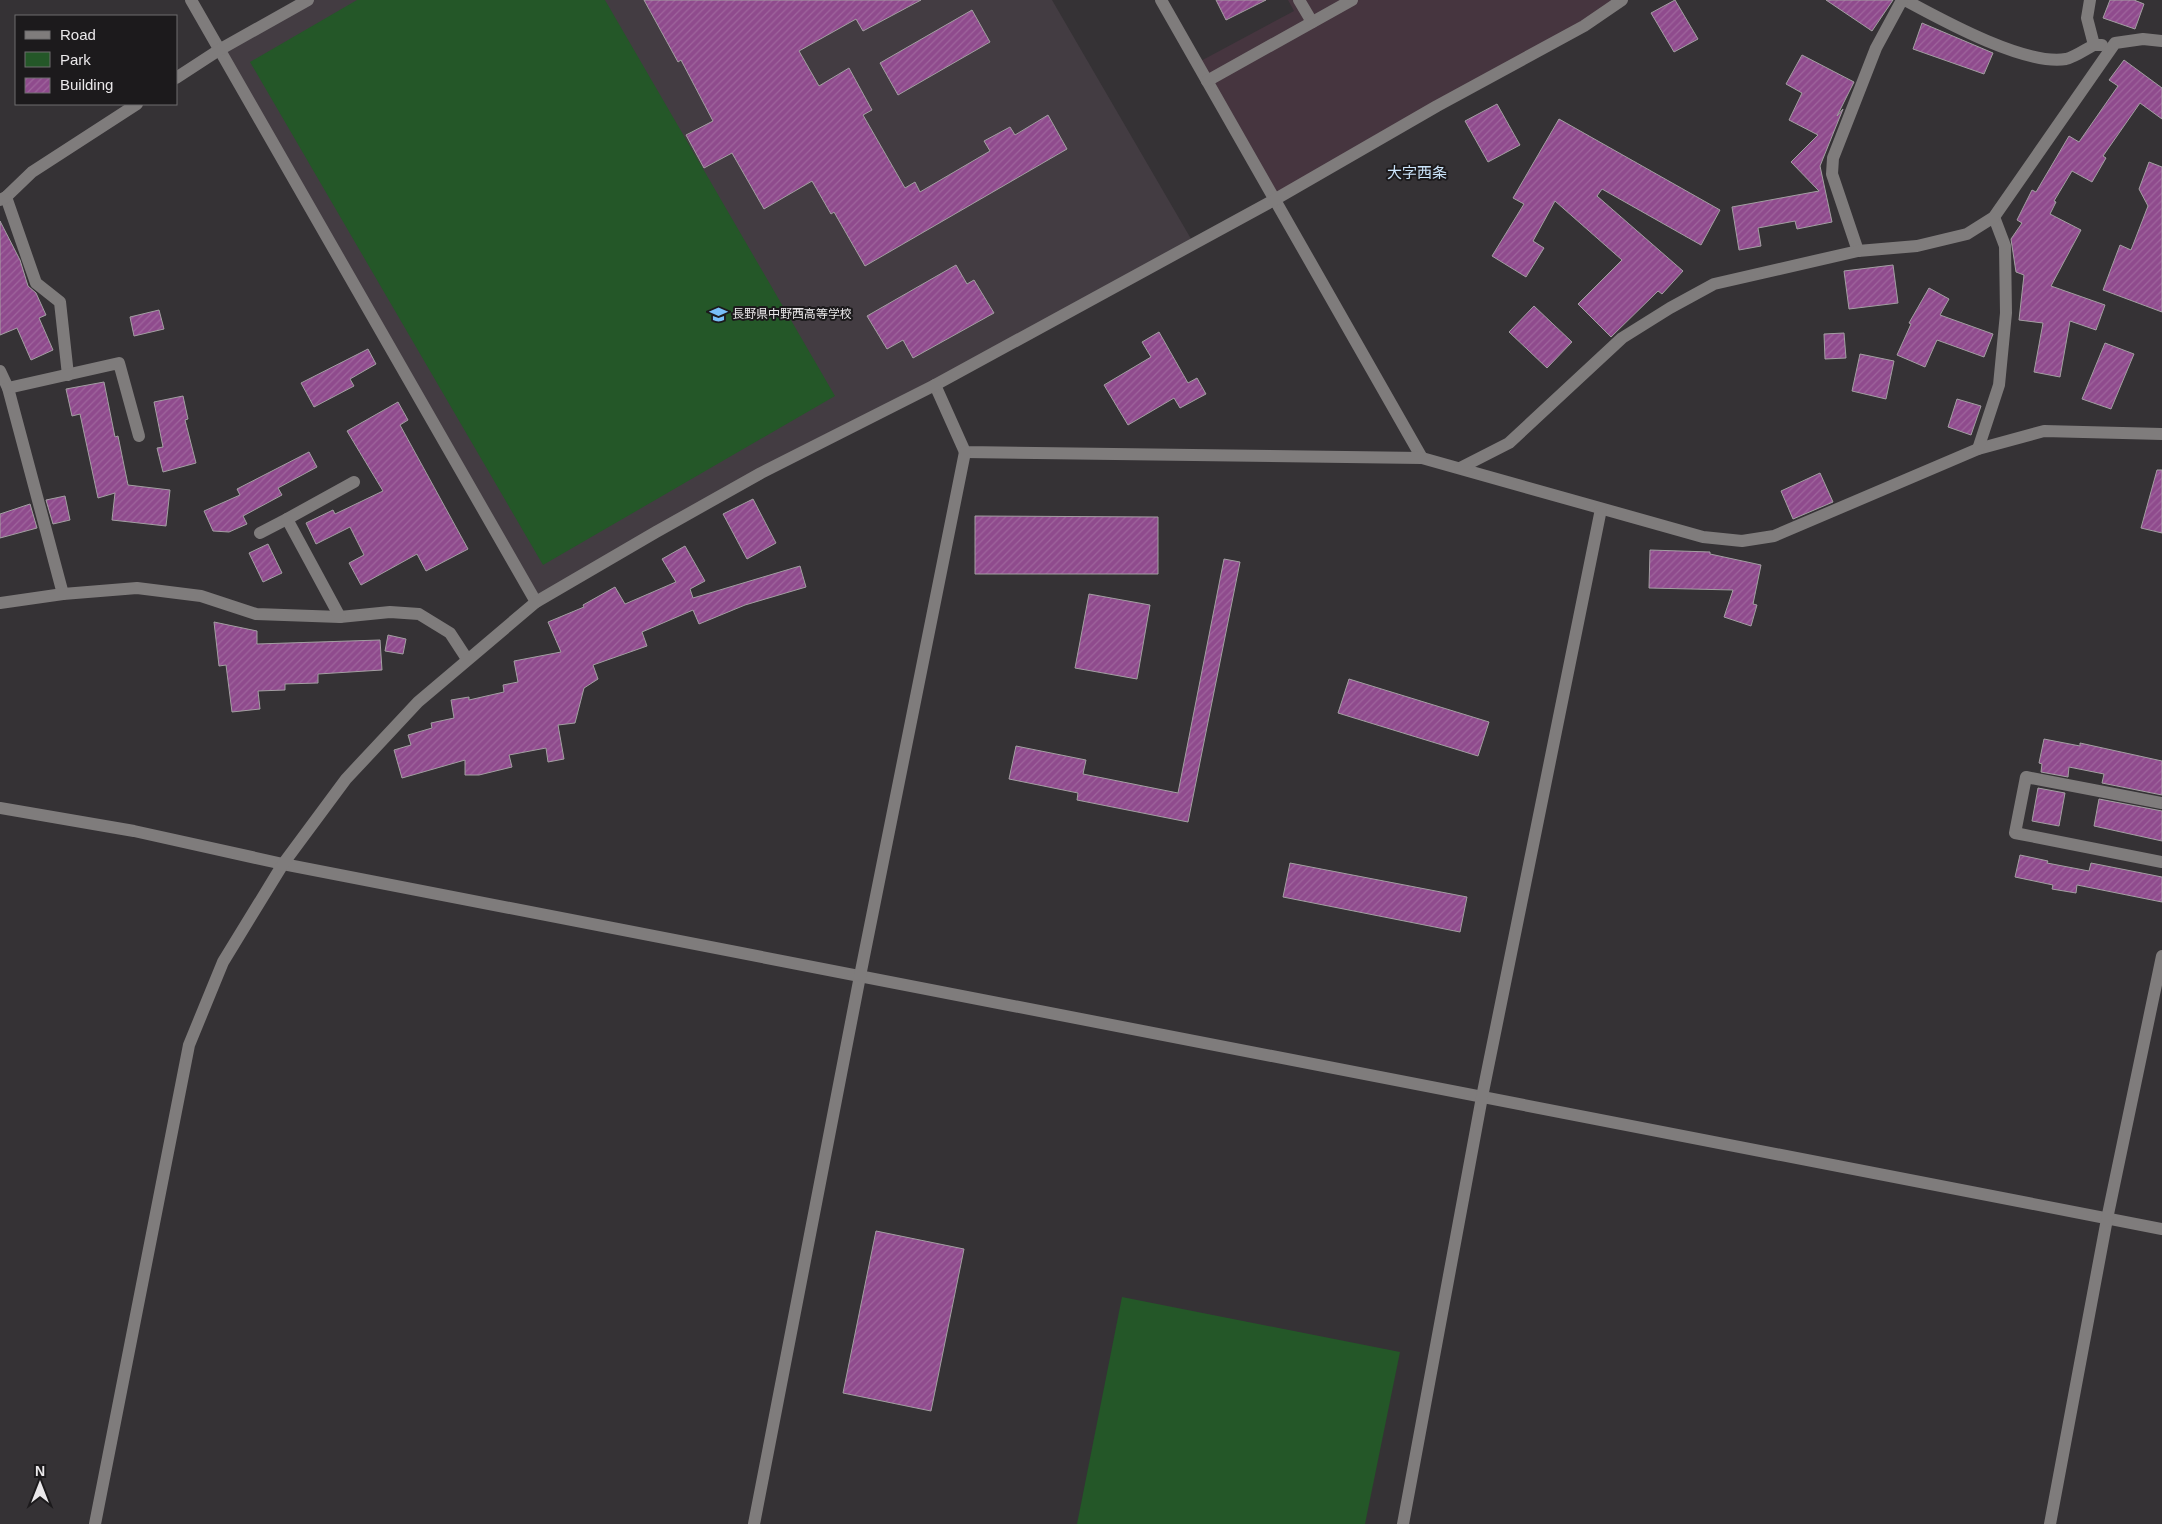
<svg xmlns="http://www.w3.org/2000/svg" width="2162" height="1524" font-family="Helvetica,'Noto Sans JP',sans-serif">
  <defs>
    <pattern id="building-hatch" width="6" height="6" patternUnits="userSpaceOnUse" patternTransform="scale(1.25)"><rect width="6" height="6" fill="#8f4b8d"/><path d="M-1 1l2-2M0 6l6-6M5 7l2-2" fill="none" stroke="#9f659d"/></pattern>
  </defs>
  <rect width="100%" height="100%" fill="#353235"/>
  <!-- commercial -->
  <path fill="#46353f" d="M1288,0H1622L1274,200L1197,63L1294,11Z"/>
  <!-- built -->
  <path fill="#433c42" d="M308,0H1052L1194,244L536,602L219,50Z"/>
  <!-- green -->
  <g fill="#245728">
    <path d="M357,0H605L835,396L543,565L250,62Z"/>
    <path d="M1122,1297L1400,1352L1365,1524H1077Z"/>
  </g>
  <!-- building -->
  <g fill="url(#building-hatch)" stroke="#a39fa2">
    <path d="M644,0H921L863,31L856,19L799,51L819,86L849,68L872,110L863,115L905,188L915,182L920,192L990,151L984,141L1010,127L1015,135L1048,115L1067,149L865,266L834,212L831,214L812,181L764,209L732,153L704,168L686,135L713,121L681,60L678,62Z"/>
    <path d="M1216,0H1266L1226,20Z"/>
    <path d="M1675,0L1698,39L1674,52L1651,13Z"/>
    <path d="M1826,0H1893L1872,31Z"/>
    <path d="M2110,0H2134L2144,4L2135,29L2103,18Z"/>
    <path d="M972,10L990,42L898,95L880,63Z"/>
    <path d="M1922,23L1993,53L1984,74L1913,49Z"/>
    <path d="M1802,55L1854,82L1837,116L1843,109L1820,166L1832,222L1797,229L1795,221L1758,228L1761,246L1739,250L1732,207L1819,191L1791,162L1818,135L1789,120L1802,93L1786,84Z"/>
    <path d="M2124,60L2162,88V119L2140,103L2103,156L2106,158L2092,182L2072,171L2054,201L2056,202L2050,214L2081,230L2051,286L2105,305L2096,330L2070,321L2060,377L2034,372L2043,323L2019,320L2024,275L2016,272L2011,239L2022,223L2017,220L2032,190L2036,192L2069,136L2079,142L2118,86L2109,80Z"/>
    <path d="M1497,104L1520,145L1488,162L1465,121Z"/>
    <path d="M1559,119L1720,210L1701,245L1602,189L1597,196L1683,271L1662,294L1658,291L1611,337L1578,304L1622,260L1555,201L1533,241L1544,248L1526,277L1492,256L1524,204L1513,198Z"/>
    <path d="M2149,162L2162,167V312L2103,290L2120,245L2131,250L2148,206L2139,189Z"/>
    <path d="M0,221L20,260L28,286L36,293L46,315L39,318L53,350L31,360L17,328L0,335Z"/>
    <path d="M956,265L967,284L974,280L994,313L913,358L903,340L887,349L867,316Z"/>
    <path d="M1893,265L1898,303L1849,309L1844,271Z"/>
    <path d="M1929,288L1949,299L1940,315L1993,334L1984,357L1937,340L1925,367L1897,355L1911,324L1909,323Z"/>
    <path d="M1534,306L1572,342L1547,368L1509,332Z"/>
    <path d="M159,310L164,329L134,336L130,317Z"/>
    <path d="M1159,332L1188,383L1197,378L1206,394L1180,408L1174,398L1128,425L1104,385L1151,357L1142,342Z"/>
    <path d="M1844,333L1846,358L1825,359L1824,334Z"/>
    <path d="M2105,343L2134,354L2111,409L2082,399Z"/>
    <path d="M368,349L376,364L350,379L354,386L314,407L301,383Z"/>
    <path d="M1860,354L1894,361L1886,399L1852,391Z"/>
    <path d="M104,382L115,437L118,436L128,485L170,490L166,526L112,520L115,493L98,498L80,414L72,416L66,389Z"/>
    <path d="M183,396L188,419L185,420L196,463L163,472L157,448L163,447L154,402Z"/>
    <path d="M1957,399L1981,406L1971,435L1948,427Z"/>
    <path d="M398,402L408,420L400,425L468,549L426,571L417,554L361,585L349,563L364,555L350,527L316,544L306,523L333,510L335,514L383,491L347,431Z"/>
    <path d="M309,452L317,467L278,488L282,495L243,516L247,524L229,532L213,531L204,511L240,495L237,489Z"/>
    <path d="M2157,470H2162V533L2141,528Z"/>
    <path d="M1820,473L1833,502L1793,519L1781,491Z"/>
    <path d="M65,496L70,520L53,524L46,500Z"/>
    <path d="M753,499L776,543L747,559L723,514Z"/>
    <path d="M30,504L37,528L0,538V514Z"/>
    <path d="M975,516L1158,517V574H975Z"/>
    <path d="M268,544L282,573L263,582L249,553Z"/>
    <path d="M685,546L705,581L690,589L693,598L800,566L806,587L745,605L699,624L693,610L642,632L647,646L593,665L598,679L584,688L575,723L558,725L564,759L548,762L546,748L509,755L512,767L479,775H465V760L402,778L394,750L411,745L408,735L432,728L431,723L454,718L451,700L469,697V700L504,692L503,685L518,682L514,661L561,652L548,622L584,607L583,605L615,587L625,604L676,582L662,559Z"/>
    <path d="M1650,550L1710,552V554L1761,565L1753,604L1757,605L1751,626L1724,617L1733,590L1649,588Z"/>
    <path d="M1224,559L1240,562L1188,822L1077,800L1078,793L1009,779L1016,746L1086,760L1083,774L1178,793Z"/>
    <path d="M1089,594L1150,605L1137,679L1075,668Z"/>
    <path d="M214,622L257,631V644L380,640L382,670L318,674V683L285,684V690L258,691L260,709L232,712L226,665L219,666Z"/>
    <path d="M388,635L406,639L403,654L385,651Z"/>
    <path d="M1349,679L1489,722L1478,756L1338,713Z"/>
    <path d="M2044,739L2080,746V743L2162,761V795L2102,783L2104,774L2069,767L2068,777L2041,772L2042,764L2039,763Z"/>
    <path d="M2038,788L2065,793L2059,826L2032,821Z"/>
    <path d="M2099,799L2162,811V841L2094,826Z"/>
    <path d="M2020,855L2048,861L2047,863L2089,871L2091,863L2162,877V902L2077,885L2076,893L2052,889L2053,885L2015,877Z"/>
    <path d="M1290,863L1467,897L1460,932L1283,897Z"/>
    <path d="M876,1231L964,1249L931,1411L843,1393Z"/>
  </g>
  <g fill="none" stroke-linecap="round" stroke-linejoin="round">
    <!-- minor -->
    <g stroke="#7f7c7c" stroke-width="12">
      <path d="M191,0L536,602"/>
      <path d="M1161,0L1422,458"/>
      <path d="M1299,0L1312,22"/>
      <path d="M1905,0C1942,20 2025,66 2066,59C2075,57 2086,49 2094,45"/>
      <path d="M2090,0L2087,18L2094,45H2102"/>
      <path d="M176,78L219,50L308,0"/>
      <path d="M1207,81L1352,0"/>
      <path d="M6,197L36,283L60,302L68,375"/>
      <path d="M0,200L6,197L32,172L137,104"/>
      <path d="M1858,251L1832,174L1833,158L1876,48L1902,0"/>
      <path d="M0,371L8,388L63,594"/>
      <path d="M935,385L965,452L1422,458L1703,537L1742,541L1774,536L1978,449L2044,431L2162,434"/>
      <path d="M8,388L119,363L139,436"/>
      <path d="M1978,449L1999,385L2006,313L2005,246L1994,217"/>
      <path d="M1460,468L1509,443L1622,338L1670,308L1714,284L1858,251L1917,246L1967,234L1994,217L2115,43L2143,39L2162,41"/>
      <path d="M260,533L287,519"/>
      <path d="M0,603L63,594L137,588L201,596L256,614L340,617L390,612L419,614L450,633L467,659"/>
      <path d="M340,617L287,519L354,482"/>
      <path d="M2162,803L2026,777L2015,833L2162,862"/>
      <path d="M0,808L134,831L283,864L2162,1229"/>
      <path d="M95,1524L189,1045L223,962L283,864L346,779L418,702L536,602L656,532L761,473L935,385L1274,200L1437,106L1584,26L1622,0"/>
      <path d="M754,1524L860,976L965,452"/>
      <path d="M1403,1524L1482,1097L1601,509"/>
      <path d="M2050,1524L2107,1219L2162,956"/>
    </g>
  </g>
  <!-- icons -->
  <defs>
    <symbol id="school-bare" viewBox="-9 -9 18 18"><path d="M0-5L7-2L0 1L-7-2ZM-4 1L0 2.5L4 1V4Q0 6-4 4Z" fill="#78bff7" stroke="#1c1a1c" stroke-width="2.5" paint-order="stroke"/></symbol>
  </defs>
  <g fill-rule="evenodd">
    <use href="#school-bare" x="706" y="302" width="25" height="25"/>
  </g>
  <g text-anchor="middle" stroke-width="4" stroke-linejoin="round" paint-order="stroke">
    <!-- poi labels -->
    <g font-size="12" fill="#eae8ea" stroke="#1c1a1c" text-anchor="start">
      <text x="732" y="318">長野県中野西高等学校</text>
    </g>
    <!-- quarter labels -->
    <g font-size="15" fill="#cbe4fa" stroke="#1c1a1c">
      <text x="1417" y="178">大字西条</text>
    </g>
  </g>
  <!-- legend -->
  <rect x="15" y="15" width="162" height="90" fill="#1c1a1c" stroke="#6e6c6e"/>
  <rect x="25" y="31" width="25" height="8" fill="#7f7c7c" stroke="#6e6c6e"/>
  <text x="60" y="40" font-size="15" fill="#eae8ea">Road</text>
  <rect x="25" y="52" width="25" height="15" fill="#245728" stroke="#6e6c6e"/>
  <text x="60" y="65" font-size="15" fill="#eae8ea">Park</text>
  <rect x="25" y="78" width="25" height="15" fill="url(#building-hatch)" stroke="#6e6c6e"/>
  <text x="60" y="90" font-size="15" fill="#eae8ea">Building</text>
  <!-- north arrow -->
  <g transform="translate(40 1484)" stroke="#1c1a1c" stroke-width="4" paint-order="stroke">
  <path d="M0-4L9 19L0 12L-9 19Z" fill="#eae8ea"/>
  <text y="-8" font-size="14" font-weight="bold" text-anchor="middle" fill="#eae8ea">N</text>
  </g>
</svg>
